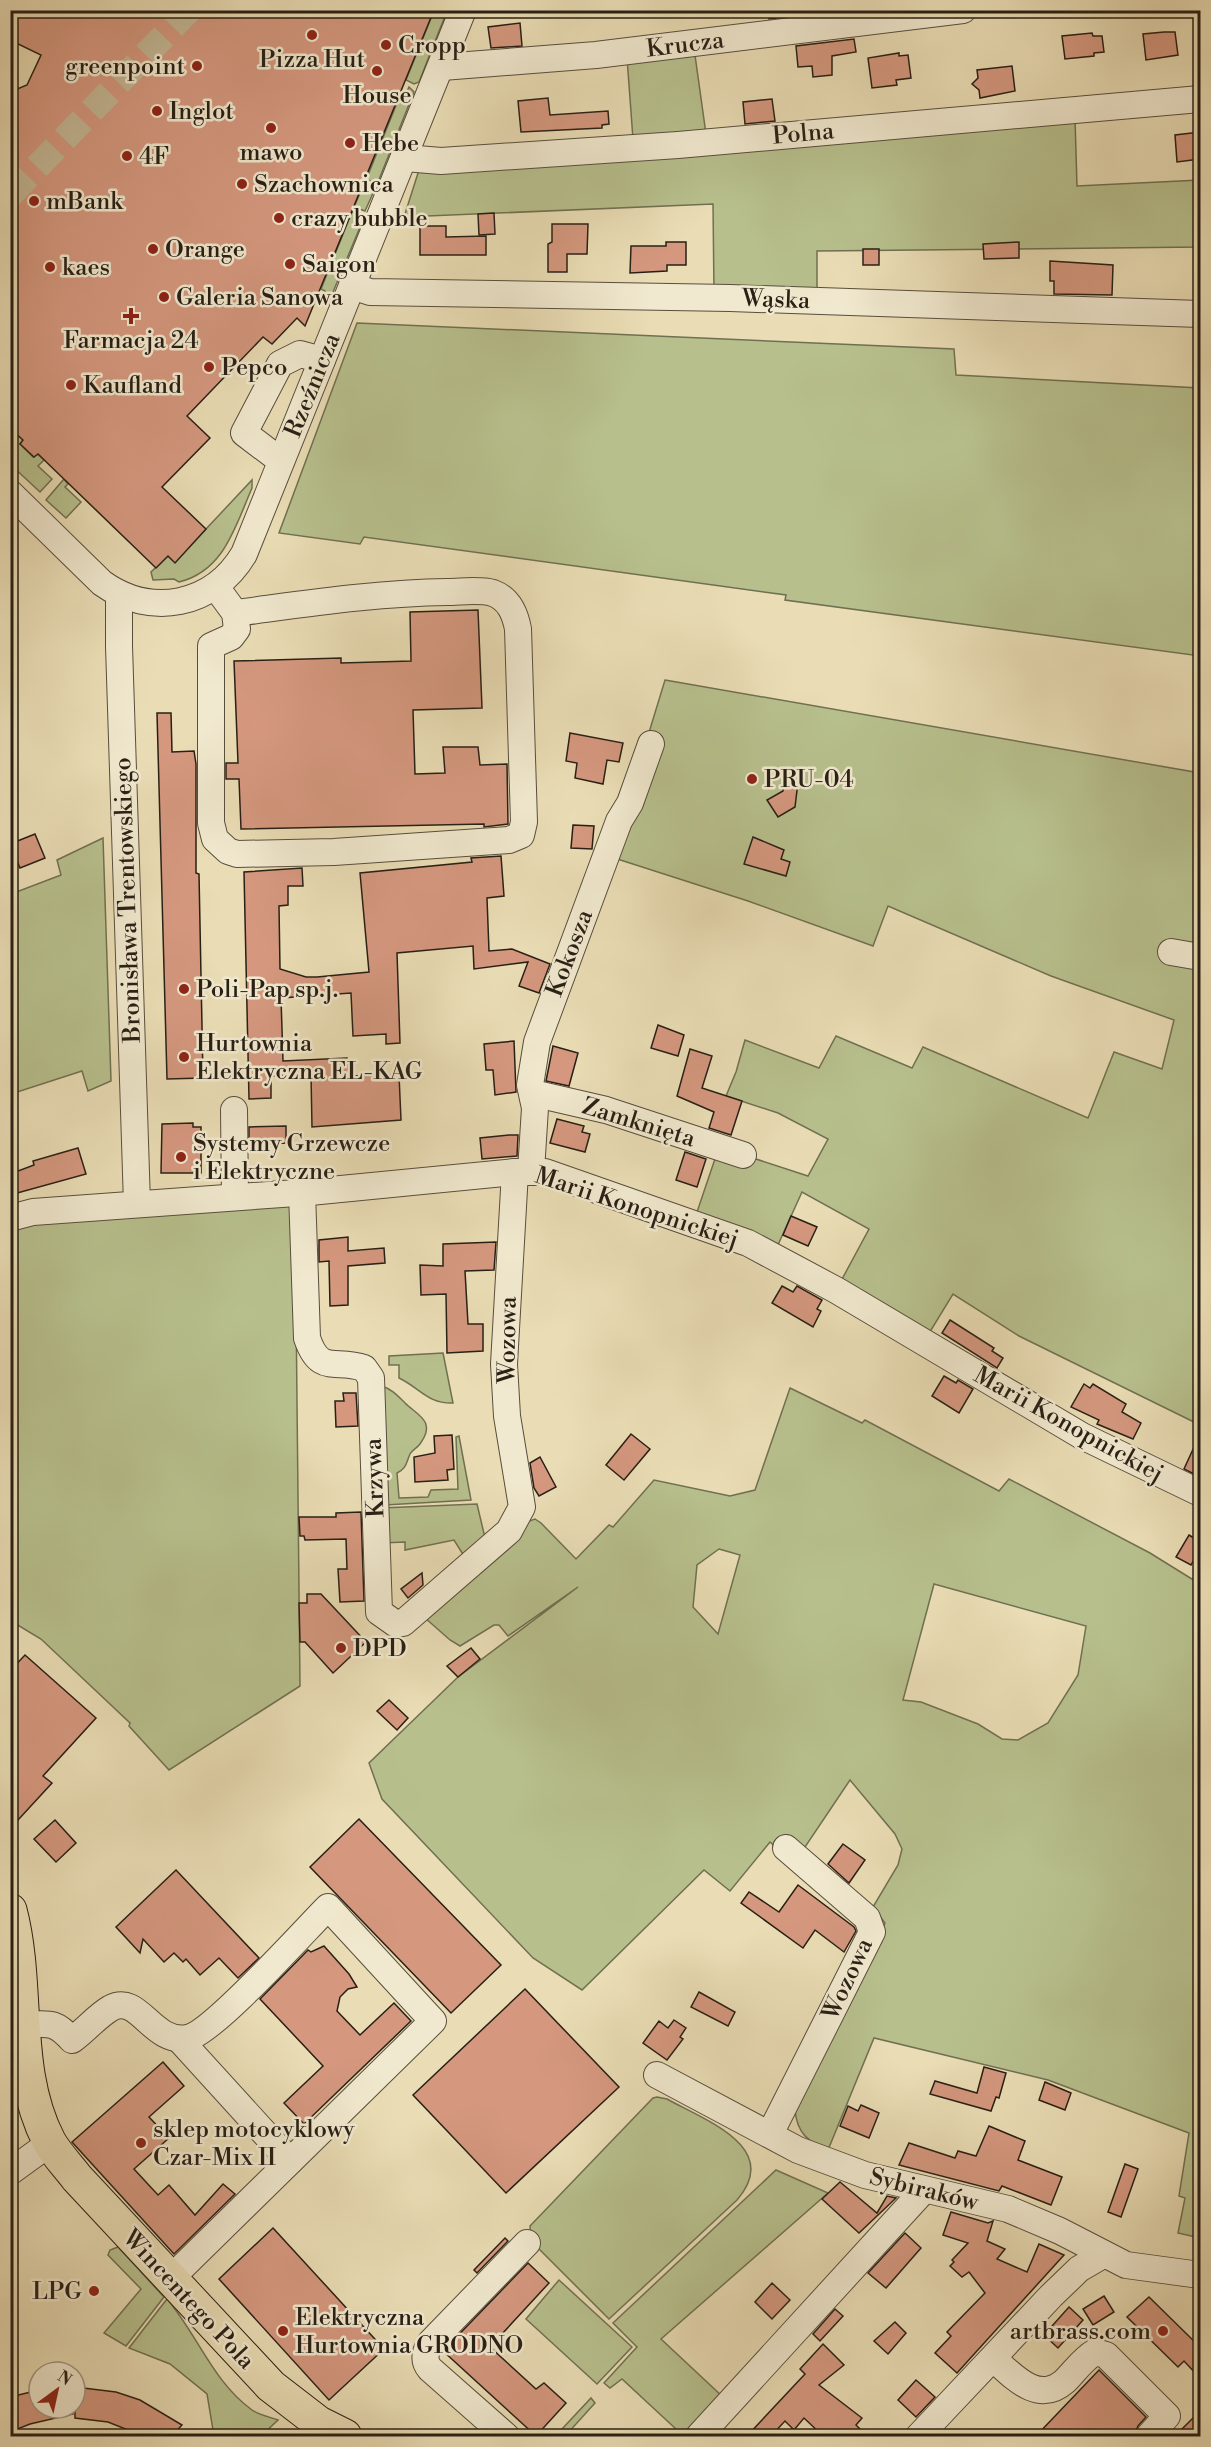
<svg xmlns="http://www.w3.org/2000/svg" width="1211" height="2447" font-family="'Libre Bodoni',serif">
  <rect width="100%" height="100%" fill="#eaddb5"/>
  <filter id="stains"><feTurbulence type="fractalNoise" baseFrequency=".00333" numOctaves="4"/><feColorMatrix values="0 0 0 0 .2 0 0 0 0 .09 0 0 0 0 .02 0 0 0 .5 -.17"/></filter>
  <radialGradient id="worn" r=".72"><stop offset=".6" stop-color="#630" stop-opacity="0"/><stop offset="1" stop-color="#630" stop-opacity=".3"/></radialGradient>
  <!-- green -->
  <g fill="#b7c08d" stroke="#707051" stroke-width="1.5" fill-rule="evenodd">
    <path d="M434,11H447L419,82L414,84L406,80Z"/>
    <path d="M694,48L706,134L633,139L627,58Z"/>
    <path d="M409,87L414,92L378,182L366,180L399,98L403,100Z"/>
    <path d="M1075,118L1077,186L1200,180V247L817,251V298L714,293L713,204L404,217L419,170Z"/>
    <path d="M364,184L374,191L365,211L354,207Z"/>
    <path d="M352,212L362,215L363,220L328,304L320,303L325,291L321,289Z"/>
    <path d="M357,323L954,349L956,375L1200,388V656L785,600L786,595L364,537L360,544L279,533Z"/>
    <path d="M14,432L23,440L20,444L33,457L38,454L44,460L38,466L52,479L40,492L11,465L10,436Z"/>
    <path d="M64,479L68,484L65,487L81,502L66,518L46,500Z"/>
    <path d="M252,480V488C235,527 224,571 179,582L174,579L153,580L151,572L168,556L175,562Z"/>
    <path d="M665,680L1200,773V1425L1019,1336L953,1294L928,1335L841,1281L869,1229L802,1192L777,1247L697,1212L719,1147L808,1176L828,1139L778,1113L726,1096L736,1072L745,1040L819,1068L836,1036L912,1068L923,1047L1088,1118L1114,1052L1162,1069L1174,1020L1051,976L888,906L873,946L748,901L611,857Z"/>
    <path d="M103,838L111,1081L88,1091L82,1071L11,1094V894L61,875L57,860Z"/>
    <path d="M289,1204L295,1211L300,1686L169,1770L129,1726L130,1723L41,1639L11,1621V1230L41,1220Z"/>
    <path d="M443,1353L453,1403C428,1404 420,1388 399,1378V1365H389V1356Z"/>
    <path d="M382,1386C393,1390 397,1395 405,1403C417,1415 437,1421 420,1444C417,1448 412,1450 410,1454C406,1463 407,1468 397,1473L399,1498L428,1497L431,1490L458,1489L456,1437L459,1436L471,1500L385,1505Z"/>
    <path d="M790,1388L862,1423L865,1420L999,1491L1009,1479L1150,1553L1200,1584V2238L1178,2233L1185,2198L1179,2196L1189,2133L1048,2080L874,2038L828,2150C808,2142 797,2133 795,2110L885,1923L873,1907L898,1865L902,1849L895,1834L850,1780L801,1853L780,1851L770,1842L730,1891L704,1870L582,1990L533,1958L382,1799L369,1763L458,1677L578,1587L508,1636L499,1625H494L460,1646L450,1640L424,1617L521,1524L535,1519L541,1523L576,1559L609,1525L613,1527L654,1480L730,1496L755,1490ZM719,1549L740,1555L718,1634L693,1607L697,1565ZM934,1584L1086,1626L1078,1675L1048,1723L1018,1740L1002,1739L978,1724L921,1702L903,1700Z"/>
    <path d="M477,1504L486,1542L466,1559L454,1540L405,1550V1542L382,1543L381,1508Z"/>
    <path d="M657,2097L667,2099C704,2120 783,2147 737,2200L609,2319L531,2241L530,2226L653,2098Z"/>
    <path d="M776,2170L828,2193L661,2339L723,2397L687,2436H671L677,2430L622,2379L610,2388L604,2383L637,2347L613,2323Z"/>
    <path d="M118,2247L164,2297L126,2346L104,2333L141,2289L108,2255L110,2250Z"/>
    <path d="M559,2280L632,2347L597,2384L526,2319Z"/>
    <path d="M167,2299C197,2334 213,2382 252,2410C259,2415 270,2417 278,2420L261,2436H214L207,2394L170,2364L129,2348Z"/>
    <path d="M591,2398L595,2403L567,2434L562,2429Z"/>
  </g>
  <!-- building -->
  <g fill="#d5987f" stroke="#281f15" stroke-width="1.5">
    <path d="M10,10H434L305,326L297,318L272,344L263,337L187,416L210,438L162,487L206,529L175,563L168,556L156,568L38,454L34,457L20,444L23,440L10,428V92L27,85L41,55L10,40Z"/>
    <path d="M768,10H836L769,19Z"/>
    <path d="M520,23L522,46L491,48L488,27Z"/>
    <path d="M1164,32H1175L1178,55L1146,60L1143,34Z"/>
    <path d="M1092,33L1093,36H1102L1104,52L1094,53V56L1065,59L1062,36Z"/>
    <path d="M854,39L856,52L832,56V75L813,77L812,66L798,67L796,46Z"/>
    <path d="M899,53V56L908,55L911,78L896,80L897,85L872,88L868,58Z"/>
    <path d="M1012,66L1015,91L980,98L979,90L972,84L978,78L977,70Z"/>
    <path d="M548,98L550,115L608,111L609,124L602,125V128L521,132L518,101Z"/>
    <path d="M772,99L775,121L745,124L743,102Z"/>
    <path d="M1200,132V159L1177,162L1175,135Z"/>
    <path d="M494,213L495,234L479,235L478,214Z"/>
    <path d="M552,224H588L587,254H567V272H548V244L552,242Z"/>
    <path d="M420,226H446V237L486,236V255H420Z"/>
    <path d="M666,242H686V265H667V271L630,273L631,246H666Z"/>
    <path d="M1019,242V258L984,259L983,244Z"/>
    <rect x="863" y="249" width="16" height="16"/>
    <path d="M1050,261L1113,265L1112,295L1054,294V281H1050Z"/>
    <path d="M478,610L482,708L413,710L415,774L445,773L443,747H478L480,765L507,764L508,824L484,827V824L241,829L239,779H226V763H238L234,661L341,658V663L411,661L410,612Z"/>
    <path d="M157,713H171L172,752L194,751L196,764V873L199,874L203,1078L167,1079Z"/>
    <path d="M570,733L623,743L619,762L607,760L603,784L575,778L577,763L566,761Z"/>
    <path d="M784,780L798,782L795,807L778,817L767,800L783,791Z"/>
    <path d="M573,825L594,826L592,849L571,848Z"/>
    <path d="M35,834L45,858L20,868L10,844Z"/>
    <path d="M753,837L784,850L781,859L790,862L786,876L744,864Z"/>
    <path d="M501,856L504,896L487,898L489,951L512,949L550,964L539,993L519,986L528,962L474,969L473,946L397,953L400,1043L386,1044V1034L353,1036L351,993L281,998L283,1061L347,1058L349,1076L399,1075L401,1120L312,1127L311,1075L271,1076V1098L249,1099L244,872L302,868L303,886H288V905L279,906L280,969L306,977H317L369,972L360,873L472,862L471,858Z"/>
    <path d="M658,1025L684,1035L678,1056L651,1048Z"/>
    <path d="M514,1041L516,1092L495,1095L493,1070H486L484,1044Z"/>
    <path d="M553,1046L578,1053L569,1086L546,1081Z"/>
    <path d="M690,1049L712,1056L702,1088L742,1101L731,1135L709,1128L714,1112L677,1096Z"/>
    <path d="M557,1119L584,1126L582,1132L590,1134L585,1152L550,1143Z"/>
    <path d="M193,1123V1127H201V1173H161L162,1124Z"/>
    <path d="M286,1126V1143L249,1145V1127Z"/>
    <path d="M509,1135H518L517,1156L482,1159L480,1138Z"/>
    <path d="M78,1148L86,1174L10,1195V1174L34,1165L33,1161Z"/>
    <path d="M685,1152L706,1159L697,1187L676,1180Z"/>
    <path d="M791,1216L817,1227L808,1246L783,1235Z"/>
    <path d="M348,1237V1251L384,1248L385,1263L348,1266V1305L330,1306L329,1261L319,1262V1240Z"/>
    <path d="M496,1242L494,1270L465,1271L468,1324H483V1351L447,1353L446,1294L421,1295L420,1265L443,1266V1244Z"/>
    <path d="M782,1286L793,1292L797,1286L822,1300L817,1309L821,1311L813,1327L772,1303Z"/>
    <path d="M950,1320L994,1348L992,1351L1003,1358L997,1368L942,1333Z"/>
    <path d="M944,1376L956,1383L958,1380L973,1389L959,1413L932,1396Z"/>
    <path d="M1084,1384L1090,1388L1093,1384L1126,1404L1122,1412L1141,1423L1133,1439L1097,1424L1099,1420L1071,1407Z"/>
    <path d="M343,1393H356L358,1426L336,1427L335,1401H344Z"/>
    <path d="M631,1434L650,1449L624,1480L606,1465Z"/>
    <path d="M1200,1434V1477L1184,1469Z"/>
    <path d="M452,1435L454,1469L447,1470L448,1480L415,1482L414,1457L435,1453L434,1436Z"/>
    <path d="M540,1457L556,1487L539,1496L534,1488L530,1463Z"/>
    <path d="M361,1512L364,1601L340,1602L338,1569H347L346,1539L305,1540L304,1536H300L299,1517H336V1513Z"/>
    <path d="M1189,1535L1200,1542V1549L1191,1565L1176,1557Z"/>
    <path d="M422,1573L423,1585L408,1598L401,1589Z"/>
    <path d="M307,1594H321L366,1642L333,1673L305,1642H300L299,1603H307Z"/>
    <path d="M471,1648L480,1659L458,1677L447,1666Z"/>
    <path d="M25,1655L96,1718L43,1776L52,1783L18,1820L10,1813V1671Z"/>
    <path d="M389,1700L408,1718L397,1730L377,1711Z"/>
    <path d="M359,1819L501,1965L451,2013L310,1867Z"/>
    <path d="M55,1820L76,1843L56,1862L34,1839Z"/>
    <path d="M843,1844L865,1860L849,1883L828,1864Z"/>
    <path d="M176,1870L259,1958L238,1978L219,1958L200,1975L186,1959L183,1962L174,1953L164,1962L143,1939L140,1953L116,1927Z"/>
    <path d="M798,1885L854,1927L856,1931L844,1952L815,1930L803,1948L741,1903L749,1892L779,1912Z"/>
    <path d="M324,1946L349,1974L357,1987L348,1989L340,1997L337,2011L360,2035L394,2003L411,2021L304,2124L284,2103L323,2066L260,1999L308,1950L311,1952Z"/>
    <path d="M525,1989L619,2087L506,2193L413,2095Z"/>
    <path d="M699,1992L735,2012L728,2026L691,2007Z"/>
    <path d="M674,2020L686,2028L680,2037L683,2039L667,2060L643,2043L659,2021L668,2028Z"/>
    <path d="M163,2062L184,2086L149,2117L169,2138L134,2169L158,2195L169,2185L195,2215L223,2184L235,2194L174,2254L72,2142Z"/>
    <path d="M984,2067L1006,2073L999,2098L996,2097L991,2111L930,2094L935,2081L977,2093Z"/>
    <path d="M1045,2082L1071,2093L1065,2110L1039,2100Z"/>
    <path d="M861,2105L879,2113L869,2138L840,2126L848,2106L858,2111Z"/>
    <path d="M989,2126L1025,2141L1018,2160L1062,2177L1051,2205L1002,2186L999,2191L899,2165L909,2143L955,2158L958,2151L976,2156Z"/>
    <path d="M1125,2164L1138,2169L1121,2217L1108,2212Z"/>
    <path d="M840,2182L877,2213L887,2196L896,2198L859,2233L822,2199Z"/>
    <path d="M951,2212L988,2223L993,2221L987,2241L1005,2249L997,2259L1027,2272L1039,2244L1064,2255L957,2373L935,2353L951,2336L947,2332L985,2293L969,2272L962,2277L950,2266L954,2262L952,2260L968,2243L943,2235Z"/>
    <path d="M273,2228L384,2349L329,2400L219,2279Z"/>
    <path d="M905,2233L921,2248L886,2288L868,2273Z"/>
    <path d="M505,2238L508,2241L477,2273L474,2270Z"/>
    <path d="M528,2263L549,2283L490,2347L536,2389L544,2383L566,2403L536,2436L443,2351Z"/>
    <path d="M772,2283L790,2300L772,2319L755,2302Z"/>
    <path d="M1104,2296L1114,2312L1093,2325L1083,2309Z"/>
    <path d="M1149,2297L1200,2347V2378L1184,2361L1178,2367L1127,2317Z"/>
    <path d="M1069,2307L1083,2320L1058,2348L1044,2335Z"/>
    <path d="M835,2309L843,2316L820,2341L813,2334Z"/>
    <path d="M895,2322L906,2333L888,2354L874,2341Z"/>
    <path d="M823,2344L844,2365L819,2385L862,2418L856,2425L867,2436H823L804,2418L794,2430L785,2421L771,2436H747L805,2374L800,2369Z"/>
    <path d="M1099,2370L1146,2417L1138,2426L1134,2436H1036Z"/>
    <path d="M916,2380L935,2397L916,2417L898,2400Z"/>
    <path d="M75,2387L116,2392L140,2400L182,2425L172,2436H143L108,2422L75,2418Z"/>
    <path d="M39,2390V2408H72L73,2414L30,2424L10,2432V2397Z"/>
    <path d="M1200,2411V2436H1175Z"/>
  </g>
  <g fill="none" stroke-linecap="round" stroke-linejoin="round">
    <!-- minor-tunnel -->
    <path stroke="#c3b795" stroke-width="26" stroke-dasharray="26 13" stroke-linecap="butt" d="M10,195L189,10"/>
    <defs>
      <g id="minor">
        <path d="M442,67L596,55L963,10"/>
        <path d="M405,158L441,161L678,145L1200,99"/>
        <path d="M352,286L370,292L730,298L1200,314"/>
        <path d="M281,461L244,433L280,364L300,354L322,360"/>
        <path d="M10,493L102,583C151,618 213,606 244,554L463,10"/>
        <path d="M216,587L235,613C305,604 376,593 447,592C461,592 479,589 493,593C509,599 515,613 518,629L524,822L521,835L509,840L334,852L237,854L228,851L215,839L211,823V646L231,637L237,629L235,613"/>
        <path d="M119,595V646L137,1204"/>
        <path d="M1171,952L1200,957"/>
        <path d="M533,1096L541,1095L606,1110L743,1155"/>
        <path d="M234,1110L235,1197"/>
        <path d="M531,1171L535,1108L530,1085L537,1042L619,821L630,803L651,744"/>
        <path d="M302,1192L307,1338C320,1376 335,1358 364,1368L371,1378L379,1612L396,1624L403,1623L509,1531L522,1507L507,1416L504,1364L515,1172"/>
        <path d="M10,1218L33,1212L310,1192L515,1172H545L748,1243L836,1290L1082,1436L1200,1493"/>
        <path d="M23,2025C48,2024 54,2020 72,2040C86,2030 97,2016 111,2008C139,1993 152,2044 187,2038C212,2034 304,1931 328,1907L433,2021L170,2279"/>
        <path d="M179,2039L290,2161"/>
        <path d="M657,2075L798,2150L865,2175L1008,2209L1060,2231L1126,2265L1200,2275"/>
        <path d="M770,2134L872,1932L867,1918L786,1848"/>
        <path d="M10,2172L50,2143"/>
        <path d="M994,2359C1013,2376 1038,2405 1065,2381C1075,2371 1083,2359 1095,2352L1106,2355L1167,2416L1149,2436"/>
        <path d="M506,2436L430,2369C423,2361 425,2352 430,2343L527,2243"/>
        <path d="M699,2436L924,2190"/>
        <path d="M919,2436L1051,2296L1079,2269L1103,2255"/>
      </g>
      <path id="major" d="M10,1910C30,1986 12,2070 49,2141C56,2154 68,2166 77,2178L271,2386L319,2423L345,2436"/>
    </defs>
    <!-- minor casing -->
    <use href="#minor" stroke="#584e3d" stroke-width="28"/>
    <!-- major casing -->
    <use href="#major" stroke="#281f15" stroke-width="35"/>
    <!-- minor -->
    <use href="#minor" stroke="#f1e9cf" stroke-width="26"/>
    <!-- major -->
    <use href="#major" stroke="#eaddb5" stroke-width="33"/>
  </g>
  <!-- markers -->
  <g fill="#8f2418" stroke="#f1e9cf" stroke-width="2">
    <circle cx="312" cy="35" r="6"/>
    <circle cx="386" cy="45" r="6"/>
    <circle cx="197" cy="66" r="6"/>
    <circle cx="377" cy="71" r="6"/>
    <circle cx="157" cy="111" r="6"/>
    <circle cx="271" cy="128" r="6"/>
    <circle cx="350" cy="143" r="6"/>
    <circle cx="127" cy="156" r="6"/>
    <circle cx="242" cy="184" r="6"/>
    <circle cx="34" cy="201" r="6"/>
    <circle cx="279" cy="218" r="6"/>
    <circle cx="153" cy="249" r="6"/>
    <circle cx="290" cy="264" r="6"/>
    <circle cx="50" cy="267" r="6"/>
    <circle cx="164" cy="297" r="6"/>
    <path d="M128 307h6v6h6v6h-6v6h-6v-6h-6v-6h6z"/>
    <circle cx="209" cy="367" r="6"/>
    <circle cx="71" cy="385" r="6"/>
    <circle cx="752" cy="779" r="6"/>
    <circle cx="184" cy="989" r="6"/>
    <circle cx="184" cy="1057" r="6"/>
    <circle cx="181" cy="1157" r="6"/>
    <circle cx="341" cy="1648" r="6"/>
    <circle cx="141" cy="2143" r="6"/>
    <circle cx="94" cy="2291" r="6"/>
    <circle cx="283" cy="2331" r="6"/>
    <circle cx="1163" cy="2331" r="6"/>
  </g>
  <g text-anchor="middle" stroke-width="5" stroke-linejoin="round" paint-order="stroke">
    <!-- street labels -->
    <g font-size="24" fill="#281f15" stroke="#f1e9cf">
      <text transform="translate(685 44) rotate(-7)" y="8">Krucza</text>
      <text transform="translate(803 133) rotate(-5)" y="8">Polna</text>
      <text transform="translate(776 299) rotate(2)" y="8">Wąska</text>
      <text transform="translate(312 385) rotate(-68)" y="8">Rzeźnicza</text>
      <text transform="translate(127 900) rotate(-92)" y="8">Bronisława Trentowskiego</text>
      <text transform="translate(569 953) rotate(-69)" y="8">Kokosza</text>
      <text transform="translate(639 1122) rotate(17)" y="8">Zamknięta</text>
      <text transform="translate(637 1207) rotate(18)" y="8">Marii Konopnickiej</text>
      <text transform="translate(507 1340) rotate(-89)" y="8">Wozowa</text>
      <text transform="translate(1069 1424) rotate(29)" y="8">Marii Konopnickiej</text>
      <text transform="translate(374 1478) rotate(-92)" y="8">Krzywa</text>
      <text transform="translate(847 1979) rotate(-65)" y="8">Wozowa</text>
      <text transform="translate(924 2189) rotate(14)" y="8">Sybiraków</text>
      <text transform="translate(189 2299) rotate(47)" y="8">Wincentego Pola</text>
    </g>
    <!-- poi labels -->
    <g font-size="24" fill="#281f15" stroke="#f1e9cf" text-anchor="start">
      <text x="398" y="53">Cropp</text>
      <text x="312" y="67" text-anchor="middle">Pizza Hut</text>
      <text x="185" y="74" text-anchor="end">greenpoint</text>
      <text x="377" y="103" text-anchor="middle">House</text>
      <text x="169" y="119">Inglot</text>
      <text x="362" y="151">Hebe</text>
      <text x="271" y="160" text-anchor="middle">mawo</text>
      <text x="139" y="164">4F</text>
      <text x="254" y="192">Szachownica</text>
      <text x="46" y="209">mBank</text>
      <text x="291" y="226">crazy bubble</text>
      <text x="165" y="257">Orange</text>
      <text x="302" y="272">Saigon</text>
      <text x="62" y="275">kaes</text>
      <text x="176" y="305">Galeria Sanowa</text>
      <text x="131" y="348" text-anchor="middle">Farmacja 24</text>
      <text x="221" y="375">Pepco</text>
      <text x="83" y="393">Kaufland</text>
      <text x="764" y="787">PRU-04</text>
      <text x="196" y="997">Poli-Pap sp.j.</text>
      <text x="196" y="1051">Hurtownia<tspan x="196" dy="28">Elektryczna EL-KAG</tspan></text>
      <text x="193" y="1151">Systemy Grzewcze<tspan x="193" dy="28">i Elektryczne</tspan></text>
      <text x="353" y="1656">DPD</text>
      <text x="153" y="2137">sklep motocyklowy<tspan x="153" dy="28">Czar-Mix II</tspan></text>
      <text x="82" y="2299" text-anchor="end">LPG</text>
      <text x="295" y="2325">Elektryczna<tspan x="295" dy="28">Hurtownia GRODNO</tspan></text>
      <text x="1151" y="2339" text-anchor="end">artbrass.com</text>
    </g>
  </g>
  <!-- margin -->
  <rect width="1211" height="2447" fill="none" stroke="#eaddb5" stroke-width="36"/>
  <rect x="12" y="12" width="1187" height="2423" fill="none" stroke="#281f15" stroke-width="3"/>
  <rect x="18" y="18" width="1175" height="2411" fill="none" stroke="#281f15" stroke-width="1.5"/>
  <!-- north arrow -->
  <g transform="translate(57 2390) rotate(33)"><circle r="28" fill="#f1e9cf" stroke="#a19885" stroke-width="1.5"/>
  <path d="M0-4.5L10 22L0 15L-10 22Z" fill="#8f2418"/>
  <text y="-9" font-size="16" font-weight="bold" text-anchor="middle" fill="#281f15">N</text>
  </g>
  <rect width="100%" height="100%" filter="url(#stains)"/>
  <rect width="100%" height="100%" fill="url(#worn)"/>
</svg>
